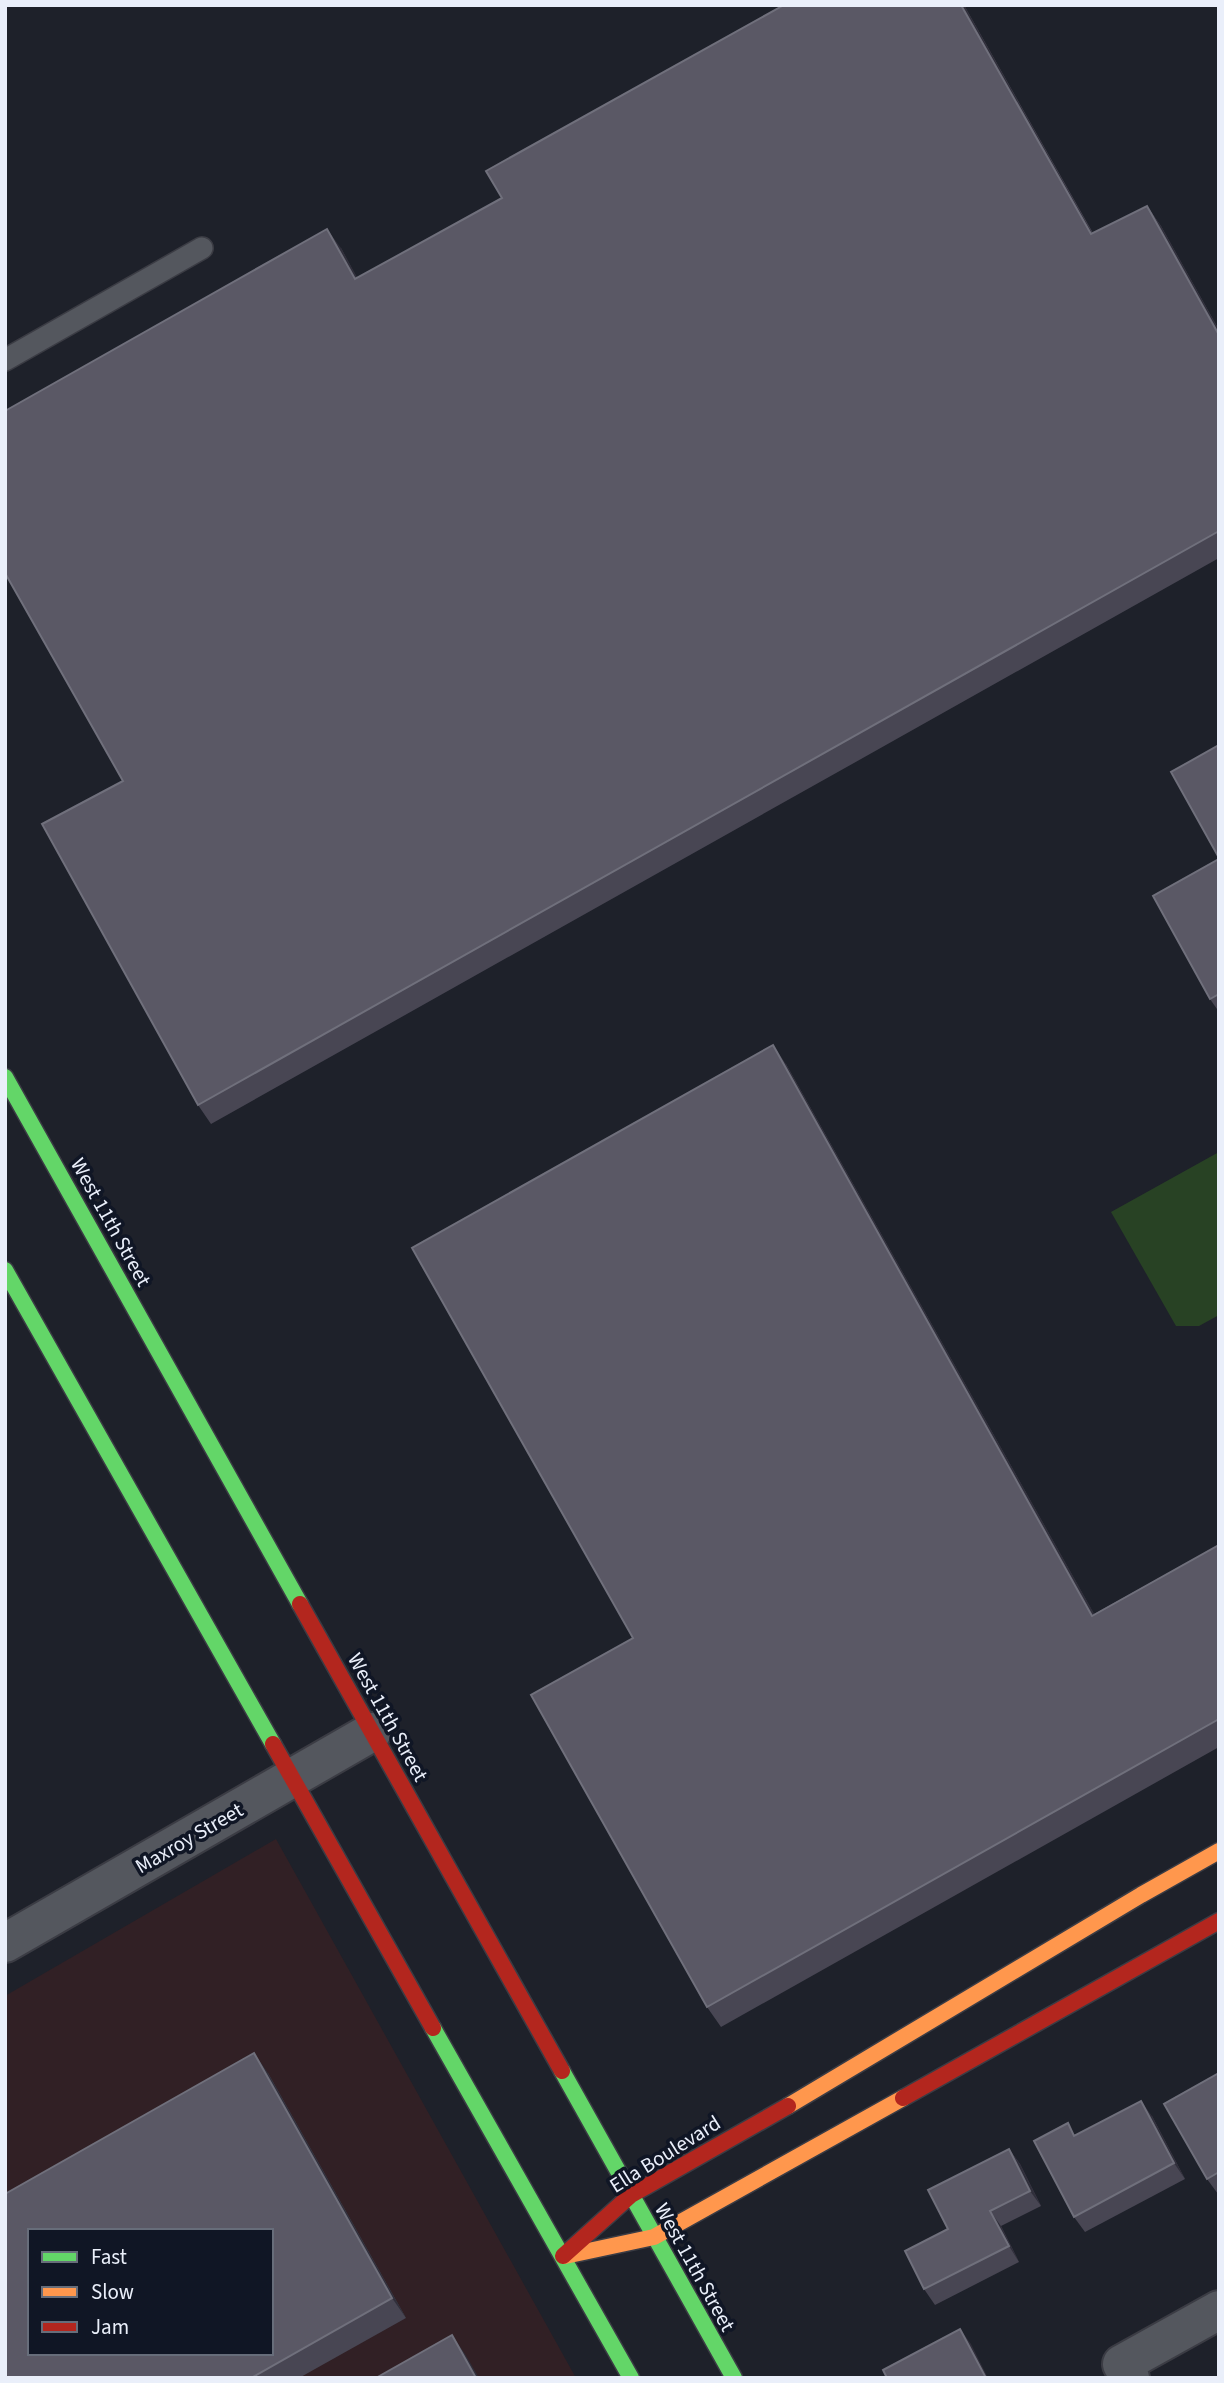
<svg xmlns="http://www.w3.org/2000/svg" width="1224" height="2383" font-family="'Source Sans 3',sans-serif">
  <rect width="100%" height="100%" fill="#1e212a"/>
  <!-- industrial -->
  <path fill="#312025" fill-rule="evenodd" d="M276,1839L576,2378H5V1996ZM30,2231H271V2353H30Z"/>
  <!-- green -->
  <path fill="#284224" d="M1219,1152V1315L1199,1326H1176L1111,1212Z"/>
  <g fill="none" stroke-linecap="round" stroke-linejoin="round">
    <defs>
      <path id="lane" d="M5,360L202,248"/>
      <g id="street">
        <path d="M5,1943L372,1732"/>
        <path d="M1130,2378L1122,2364L1219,2310"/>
      </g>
      <g id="fast">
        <path d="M5,1077L300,1604"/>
        <path d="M5,1270L273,1744"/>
        <path d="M433,2028L631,2378"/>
        <path d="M562,2071L734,2378"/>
      </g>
      <g id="slow">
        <path d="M788,2106L1141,1895L1219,1851"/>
        <path d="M565,2256L654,2237L903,2098"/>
      </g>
      <g id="jam">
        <path d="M300,1604L562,2071"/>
        <path d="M273,1744L433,2028"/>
        <path d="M903,2098L1219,1921"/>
        <path d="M563,2256L631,2195L788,2106"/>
      </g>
    </defs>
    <!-- lane casing -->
    <use href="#lane" stroke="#3b3c44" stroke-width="24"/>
    <!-- street casing -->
    <use href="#street" stroke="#3b3c44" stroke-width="42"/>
    <!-- fast casing -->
    <use href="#fast" stroke="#3b3c44" stroke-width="19"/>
    <!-- slow casing -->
    <use href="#slow" stroke="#3b3c44" stroke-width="19"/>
    <!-- jam casing -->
    <use href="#jam" stroke="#3b3c44" stroke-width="19"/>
    <!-- lane -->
    <use href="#lane" stroke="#54575e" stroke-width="21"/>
    <!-- street -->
    <use href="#street" stroke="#54575e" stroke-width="38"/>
    <!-- fast -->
    <use href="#fast" stroke="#63d668" stroke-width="16"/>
    <!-- slow -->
    <use href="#slow" stroke="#ff974d" stroke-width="16"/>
    <!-- jam -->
    <use href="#jam" stroke="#b3261e" stroke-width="16"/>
  </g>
  <!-- wall -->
  <g fill="#484653">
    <path d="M784,5H964L1093,233L1147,206L1161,226L1219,330V558L211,1124L198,1105L123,781L341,248L357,278L502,198Z"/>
    <path d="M1219,859V1012L1210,999Z"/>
    <path d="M786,1064L1094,1614L1219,1545V1747L721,2027L707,2007L633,1638Z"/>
    <path d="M268,2073L406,2318L299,2378H5Z"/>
    <path d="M1219,2073V2194H1218L1207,2179Z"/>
    <path d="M1152,2116L1185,2179L1085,2232L1074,2217L1076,2135Z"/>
    <path d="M1009,2149L1020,2164L1041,2206L1001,2226L1019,2262L935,2305L924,2289L948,2229Z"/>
  </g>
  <!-- shaded-wall -->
  <g fill="#302f3b">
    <path d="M961,5H964L1104,254L1091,234Z"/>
    <path d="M1147,206L1161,226L1219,330V335Z"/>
    <path d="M327,229L341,248L369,299L355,279Z"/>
    <path d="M773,1045L786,1064L1106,1635L1092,1616Z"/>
    <path d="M254,2053L268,2073L406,2318L392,2298Z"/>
    <path d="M1141,2101L1152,2116L1185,2179L1174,2163Z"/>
    <path d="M1009,2149L1020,2164L1041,2206L1030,2191Z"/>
    <path d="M990,2211L1001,2226L1019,2262L1009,2246Z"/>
    <path d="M960,2329L971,2344L988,2378H986Z"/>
    <path d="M452,2335L465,2354L479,2378H476Z"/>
  </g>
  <!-- building -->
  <g fill="#5a5865" stroke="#70707c" stroke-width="2" fill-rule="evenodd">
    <path d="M784,5H961L1091,234L1147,206L1219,335V531L198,1105L42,824L123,781L5,573V411L327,229L355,279L502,198L486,171Z"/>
    <path d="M1219,745V858L1171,772Z"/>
    <path d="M1219,859V994L1210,999L1153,896Z"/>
    <path d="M773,1045L1092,1616L1219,1545V1719L707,2007L531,1695L633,1638L412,1248Z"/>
    <path d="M254,2053L392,2298L251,2378H5V2194ZM30,2231H271V2353H30Z"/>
    <path d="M1219,2073V2172L1207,2179L1164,2104Z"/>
    <path d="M1141,2101L1174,2163L1074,2217L1034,2141L1068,2123L1074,2136Z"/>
    <path d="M1009,2149L1030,2191L990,2211L1009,2246L924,2289L905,2251L948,2229L928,2190Z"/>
    <path d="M960,2329L986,2378H887L883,2370Z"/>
    <path d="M452,2335L476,2378H376Z"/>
  </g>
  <g text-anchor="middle" stroke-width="7" stroke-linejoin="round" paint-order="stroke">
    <!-- street labels -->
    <g font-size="21" fill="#eaeffa" stroke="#101625">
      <text transform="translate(111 1222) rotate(61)" y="7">West 11th Street</text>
      <text transform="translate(388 1717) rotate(61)" y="7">West 11th Street</text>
      <text transform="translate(189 1838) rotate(-30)" y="7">Maxroy Street</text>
      <text transform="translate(665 2154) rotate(-32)" y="7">Ella Boulevard</text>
      <text transform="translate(695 2267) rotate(61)" y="7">West 11th Street</text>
    </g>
  </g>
  <!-- border -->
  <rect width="1224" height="2383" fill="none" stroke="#eaeffa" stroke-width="14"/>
  <!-- legend -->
  <rect x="28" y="2229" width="245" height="126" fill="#101625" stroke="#676d7a" stroke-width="2"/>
  <rect x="42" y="2252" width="35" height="10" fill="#63d668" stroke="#676d7a" stroke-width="2"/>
  <text x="91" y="2264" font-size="21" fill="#eaeffa">Fast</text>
  <rect x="42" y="2287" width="35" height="10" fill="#ff974d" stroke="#676d7a" stroke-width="2"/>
  <text x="91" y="2299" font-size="21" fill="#eaeffa">Slow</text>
  <rect x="42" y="2322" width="35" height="10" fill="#b3261e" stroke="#676d7a" stroke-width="2"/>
  <text x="91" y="2334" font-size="21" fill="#eaeffa">Jam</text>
</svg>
